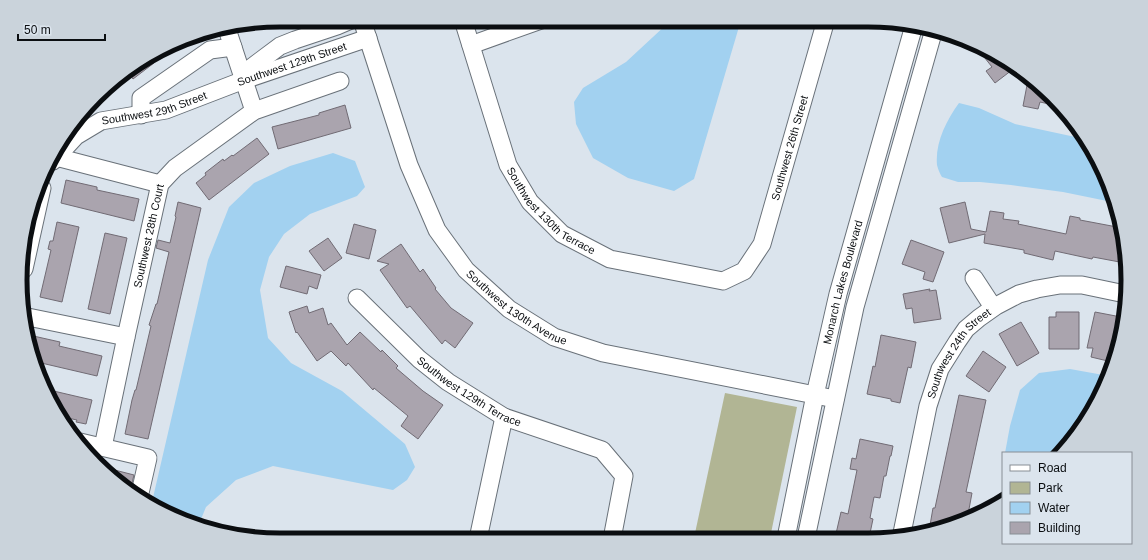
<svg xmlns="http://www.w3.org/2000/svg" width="1148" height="560" font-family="Helvetica,sans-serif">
  <rect width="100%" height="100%" fill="#dbe4ed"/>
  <!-- green -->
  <path fill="#b1b594" d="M725,393L797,407L770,538H694Z"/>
  <!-- water -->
  <g fill="#a2d1f0">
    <path d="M669,20H741L694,179L674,191L628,178L593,158L576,124L574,102L583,88L626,62L667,24Z"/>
    <path d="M959,103L979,108L1015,124L1080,138L1108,181L1112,202L1063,192L1011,185L980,182H958L942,177C940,174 938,169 937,165C935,143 946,121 959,103Z"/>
    <path d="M333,153L355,161L365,187L357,196L310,214L284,234L269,257L260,290L268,338L291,363L342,391L405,444L415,467L407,480L393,490L273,466L236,480L206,507L199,524L180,520L152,502L208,260L229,207L254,183L290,166Z"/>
    <path d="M1070,369L1109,376L1108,380L1074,438L1060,453H1005L1010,426L1020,390L1039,373Z"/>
  </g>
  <!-- building -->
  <g fill="#aaa4ae" stroke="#716b74">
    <path d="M979,47L1006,66L1012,70L995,83L986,71L992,67L977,48Z"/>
    <path d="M151,58L154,63L133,79L127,71Z"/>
    <path d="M1028,80L1052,96L1058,106L1040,102L1038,109L1023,106Z"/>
    <path d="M345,105L351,128L278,149L272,127L319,115V113Z"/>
    <path d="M257,138L269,154L209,200L196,183L206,175L205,173L223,159L224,161L232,155L233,156Z"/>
    <path d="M66,180L97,187V190L139,199L134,221L61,203Z"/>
    <path d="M178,202L201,208L148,439L125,434L132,400L135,390H136L151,326L149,325L156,304H157L169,252L156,248L158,240L170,243L176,217L175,216Z"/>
    <path d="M965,202L971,229L986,232L990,211L1004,213L1003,219L1019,221L1018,224L1066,234L1070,216L1080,218V220L1117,227L1125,263L1093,257L1092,259L1055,251L1053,260L1024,253V250L984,243L985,234L949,243L940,208Z"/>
    <path d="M57,222L79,227L62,302L40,297L51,250L48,249L50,241H53Z"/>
    <path d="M354,224L376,230L369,259L346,253Z"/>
    <path d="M105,233L127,238L110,314L88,309Z"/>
    <path d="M328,238L342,258L324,271L309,251Z"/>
    <path d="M911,240L944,252L933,282L923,279L925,272L902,264Z"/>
    <path d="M401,244L420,272L423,269L436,288L435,289L451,308L473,323L455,348L445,340L442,344L410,306L407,308L380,270L389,264L377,261Z"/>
    <path d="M286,266L321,275L317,289L309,286L307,294L280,287Z"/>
    <path d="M930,289L929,291L936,290L941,319L914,323L912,308L906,309L903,294Z"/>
    <path d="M307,306L309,313L323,308L328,325L331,323L347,345L360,332L381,352L382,350L398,366L396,368L423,391L443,405L418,439L401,426L408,416L374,388L373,390L348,363L346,366L331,351L317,361L297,332L296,333L289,312Z"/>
    <path d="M1056,312H1079V349H1049V317H1056Z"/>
    <path d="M1095,312L1121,317L1112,362L1091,357L1093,348H1087Z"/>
    <path d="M1021,322L1039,353L1017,366L999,334Z"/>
    <path d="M29,335L60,342L59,346L102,356L97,376L37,362Z"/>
    <path d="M881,335L916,342L911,368L908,367L900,403L891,401V399L867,394L873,366L875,367Z"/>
    <path d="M983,351L1006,367L989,392L966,376Z"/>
    <path d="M45,389L92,400L86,424L76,422L77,420L63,417L47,395Z"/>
    <path d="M959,395L986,400L966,492L972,493L967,520L929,531L933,508H935Z"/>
    <path d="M860,439L893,446L891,456H890L886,476H884L880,498L874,497L870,518L873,519L869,538H835L841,512L848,514L857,470L850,469L852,458L856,459Z"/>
    <path d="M103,467L134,475L131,487L103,468Z"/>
  </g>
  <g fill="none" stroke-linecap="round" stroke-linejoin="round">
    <defs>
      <g id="minor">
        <path id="s1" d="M362,20L409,165L437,230L466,270L509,309L554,337L603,353L835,399"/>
        <path id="s2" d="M463,20L508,165L530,202L562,234L610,259L723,281L744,271L762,244L826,20"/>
        <path d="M227,29L254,111"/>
        <path d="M471,45L541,20"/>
        <path d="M244,80L248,70L280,46L295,40L337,26L351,20"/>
        <path d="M141,115V98L210,50L233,47"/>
        <path d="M56,157L160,184"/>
        <path id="s3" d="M53,161L76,136L101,121L166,110L244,80L368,38"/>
        <path d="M24,269L42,188"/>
        <path d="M974,278L993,307"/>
        <path id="s4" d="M357,298L419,359L448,382L504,417L602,450L624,476L612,539"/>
        <path d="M23,316L126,337"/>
        <path d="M80,442L148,458L140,493"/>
        <path id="s5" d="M103,447L126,337L160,184L175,168L254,111L340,81"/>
        <path id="s6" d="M786,538L815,395L838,294L913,29"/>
        <path d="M806,538L855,307L933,33"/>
        <path id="s7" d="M901,538L928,406L940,369L957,342L966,329L979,318L996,306L1019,294L1037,289L1060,285H1082L1125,294"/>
        <path d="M478,539L504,417"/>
      </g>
    </defs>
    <!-- minor casing -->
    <use href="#minor" stroke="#697179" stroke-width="19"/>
    <!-- minor -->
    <use href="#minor" stroke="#fff" stroke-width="17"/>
  </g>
  <g text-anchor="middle" stroke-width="3" stroke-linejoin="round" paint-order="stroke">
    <!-- street labels -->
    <g font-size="11" fill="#0b0e11" stroke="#dbe4ed">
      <text dy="4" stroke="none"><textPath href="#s3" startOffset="263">Southwest 129th Street</textPath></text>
      <text dy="4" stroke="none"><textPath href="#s3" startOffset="118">Southwest 29th Street</textPath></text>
      <text dy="4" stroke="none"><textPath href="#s2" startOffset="565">Southwest 26th Street</textPath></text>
      <text dy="4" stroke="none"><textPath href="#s2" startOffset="216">Southwest 130th Terrace</textPath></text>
      <text dy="4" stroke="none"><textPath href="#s5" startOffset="216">Southwest 28th Court</textPath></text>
      <text dy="4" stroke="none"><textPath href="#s6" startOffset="262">Monarch Lakes Boulevard</textPath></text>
      <text dy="4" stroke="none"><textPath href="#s1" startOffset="336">Southwest 130th Avenue</textPath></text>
      <text dy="4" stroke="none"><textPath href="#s7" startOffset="197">Southwest 24th Street</textPath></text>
      <text dy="4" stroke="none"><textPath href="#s4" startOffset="147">Southwest 129th Terrace</textPath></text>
    </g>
  </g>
  <!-- crop -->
  <path d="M0 0H1148V560H0ZM280 27H868A253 253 0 0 1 1121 280V280A253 253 0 0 1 868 533H280A253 253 0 0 1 27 280V280A253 253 0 0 1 280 27Z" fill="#cad3db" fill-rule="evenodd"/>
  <path fill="none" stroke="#0b0e11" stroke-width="5" d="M280 27H868A253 253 0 0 1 1121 280V280A253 253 0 0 1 868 533H280A253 253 0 0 1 27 280V280A253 253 0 0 1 280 27Z"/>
  <!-- legend -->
  <rect x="1002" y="452" width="130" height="92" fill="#dbe4ed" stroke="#888e95"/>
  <rect x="1010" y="465" width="20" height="6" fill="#ffffff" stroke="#888e95"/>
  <text x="1038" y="472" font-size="12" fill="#0b0e11">Road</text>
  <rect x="1010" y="482" width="20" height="12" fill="#b1b594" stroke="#888e95"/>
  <text x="1038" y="492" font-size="12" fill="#0b0e11">Park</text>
  <rect x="1010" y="502" width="20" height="12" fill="#a2d1f0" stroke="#888e95"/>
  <text x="1038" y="512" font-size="12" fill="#0b0e11">Water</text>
  <rect x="1010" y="522" width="20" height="12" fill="#aaa4ae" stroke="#888e95"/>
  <text x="1038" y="532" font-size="12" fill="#0b0e11">Building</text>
  <!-- scale -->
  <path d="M18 34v6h87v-6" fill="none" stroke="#0b0e11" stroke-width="2"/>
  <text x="24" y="34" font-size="12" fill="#0b0e11" stroke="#dbe4ed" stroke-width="3" paint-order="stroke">50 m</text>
</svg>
